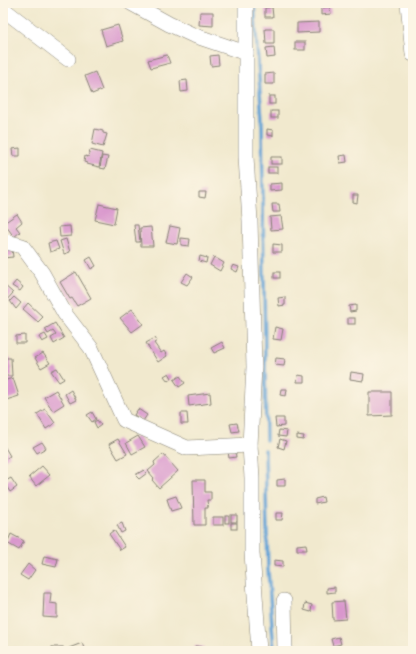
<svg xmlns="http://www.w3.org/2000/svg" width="416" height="654" font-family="'IM FELL English',serif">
  <rect width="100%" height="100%" fill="#fcf5e5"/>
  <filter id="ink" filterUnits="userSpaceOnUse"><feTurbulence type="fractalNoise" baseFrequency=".025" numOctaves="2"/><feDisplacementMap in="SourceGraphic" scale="8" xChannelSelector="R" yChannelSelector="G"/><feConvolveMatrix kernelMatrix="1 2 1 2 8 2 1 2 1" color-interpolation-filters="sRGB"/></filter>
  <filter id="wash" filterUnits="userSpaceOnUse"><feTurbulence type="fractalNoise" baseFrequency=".012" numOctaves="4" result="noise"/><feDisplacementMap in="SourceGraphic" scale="16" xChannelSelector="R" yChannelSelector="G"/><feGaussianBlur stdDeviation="0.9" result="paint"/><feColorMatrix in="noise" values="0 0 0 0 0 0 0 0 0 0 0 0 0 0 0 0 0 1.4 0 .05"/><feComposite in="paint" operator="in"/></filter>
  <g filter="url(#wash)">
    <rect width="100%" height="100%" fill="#f1e9ce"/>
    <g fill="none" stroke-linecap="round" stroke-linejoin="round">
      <!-- stream -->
      <g stroke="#64a3d6" stroke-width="3.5">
        <path d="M254,3L262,120L266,440"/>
        <path d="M265,450L268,570L274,651"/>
      </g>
    </g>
    <g id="blocks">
      <!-- building -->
      <g fill="#d997cd">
        <path d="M272,7L273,17H265V8Z"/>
        <path d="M330,7L331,14L321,15V8Z"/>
        <path d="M200,12H213V26L199,25Z"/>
        <path d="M319,22V32L297,33V23Z"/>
        <path d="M118,25L123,41L106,46L101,30Z"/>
        <path d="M265,29H274V44H266Z"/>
        <rect x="295" y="42" width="10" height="8"/>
        <path d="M274,47L275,57L267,58L266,48Z"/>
        <path d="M167,55L170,63L151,68L148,60Z"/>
        <path d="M218,55L219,65L211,66L210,56Z"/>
        <path d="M95,72L102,90L92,94L85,76Z"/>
        <path d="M274,73V84H265V74Z"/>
        <path d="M187,80L188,91L181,92L180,81Z"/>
        <rect x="269" y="96" width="6" height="8"/>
        <rect x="271" y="111" width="7" height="7"/>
        <path d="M95,129L103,131V133L107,134L103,147L92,144Z"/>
        <path d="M267,129L273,130V136L267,135Z"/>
        <path d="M20,148V156H13L12,149Z"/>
        <path d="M90,150L102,153L99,167L87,164V163L84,162L85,156L88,157Z"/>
        <path d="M346,155L347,162L340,163L339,156Z"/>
        <path d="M102,156L108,157L105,169L100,168Z"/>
        <rect x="271" y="157" width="11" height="7"/>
        <rect x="268" y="167" width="9" height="6"/>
        <path d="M282,183V190L270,191V184Z"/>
        <path d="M199,192H206L205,198L199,197Z"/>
        <path d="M353,195H358L357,203L353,202Z"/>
        <path d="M99,204L117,208L114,224L95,220Z"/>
        <path d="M272,204H279L280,212H273Z"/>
        <path d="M17,214L22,222L16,227L20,232L14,237L4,223Z"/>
        <path d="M281,216L283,229L271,230L270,217Z"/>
        <path d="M134,225H138L140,242H136Z"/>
        <path d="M70,226L71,236L60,237L59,227Z"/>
        <path d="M170,226L180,228L177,244L166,242Z"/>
        <path d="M151,227L153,246H141L140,228Z"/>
        <path d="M181,238L190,239L189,246L181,245Z"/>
        <path d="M66,239L70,252L64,254L60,241Z"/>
        <path d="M56,241L59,249L50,252L48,243Z"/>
        <path d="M273,244L282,245V252H273Z"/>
        <path d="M12,249L13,257L3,258V250Z"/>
        <path d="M200,256L207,258L206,263L199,261Z"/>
        <path d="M91,257L96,266L91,269L86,260Z"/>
        <path d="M214,257L224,263L220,271L210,265Z"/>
        <path d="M233,265L239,267L237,272L231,269Z"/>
        <path d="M76,272L91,298L77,306L72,298L70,299L60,282Z"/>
        <rect x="274" y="272" width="6" height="6"/>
        <path d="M187,273L193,277L187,285L181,282Z"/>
        <path d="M16,281L23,287L20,291L12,286Z"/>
        <path d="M3,284L13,293L5,302L3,299Z"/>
        <path d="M14,297L21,303L16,309L10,301Z"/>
        <path d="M285,297V305L279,306L278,298Z"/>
        <path d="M28,303L43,317L38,322L23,309Z"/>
        <path d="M356,305V311L350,312L349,306Z"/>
        <path d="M132,309L143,324L132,332L120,318Z"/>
        <rect x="348" y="318" width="7" height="6"/>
        <path d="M55,323L64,338L54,344L51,338L56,335L53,331L48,334L45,329Z"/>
        <path d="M275,327L283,329L281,340L273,339Z"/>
        <path d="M45,334L48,339L42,342L39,337Z"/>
        <path d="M25,335V343H16V336Z"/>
        <path d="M155,338L157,341L154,343L161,353L164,351L167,356L158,362L146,343Z"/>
        <path d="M222,342L225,348L214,353L211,348Z"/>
        <path d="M43,353L50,363L41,368L35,358Z"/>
        <path d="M3,358H11L12,376H3Z"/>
        <path d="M276,358L285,359L284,366L275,365Z"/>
        <path d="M57,368L64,379L59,382L51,371Z"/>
        <path d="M351,372L364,374L363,381L350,379Z"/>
        <path d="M169,373L172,378L168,381L164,376Z"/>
        <path d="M298,375L304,376V382H297Z"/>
        <path d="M180,376L185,383L179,387L174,380Z"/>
        <path d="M13,378L19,396L3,401V381Z"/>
        <path d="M281,389H287L286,396L280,395Z"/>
        <path d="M56,390L64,404L53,411L44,397Z"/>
        <path d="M71,390L76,400L70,403L65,394Z"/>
        <path d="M369,392H392V415L369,416Z"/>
        <path d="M210,393L211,403L189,406L188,396Z"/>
        <path d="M45,409L55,423L46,429L37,414Z"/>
        <path d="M138,409L147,415L143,421L134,415Z"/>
        <path d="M92,412L96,419L92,422L87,415Z"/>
        <path d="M181,413H187L188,424H181Z"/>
        <path d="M275,418H284V426L276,427Z"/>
        <path d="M97,420L101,425L97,428L94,422Z"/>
        <path d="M237,423L239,431L232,432L230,424Z"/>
        <path d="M279,430L287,431L286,437L278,436Z"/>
        <path d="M297,435L304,436L303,440L297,439Z"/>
        <path d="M138,436L145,447L132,454L126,443Z"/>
        <path d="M118,439L127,454L118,459L109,444Z"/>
        <path d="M280,439L286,441L284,449L278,447Z"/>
        <path d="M42,442L46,448L37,453L33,447Z"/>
        <path d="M3,444L10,456L4,460L3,458Z"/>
        <path d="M235,450L236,457L229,458L228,451Z"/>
        <path d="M163,454L178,471L159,488L152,480L154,478L148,471L155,465L154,462Z"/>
        <path d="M42,466L50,475L36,486L29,477Z"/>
        <path d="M144,470L147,473L139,479L135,475Z"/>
        <path d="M11,478L17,487L10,492L4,482Z"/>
        <path d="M285,479V486H277V480Z"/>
        <path d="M193,480H205V492H211V500H207L208,508H205V525H194Z"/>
        <path d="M176,496L181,508L171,511L167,499Z"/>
        <path d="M323,497L324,502L315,504V499Z"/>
        <path d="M276,513H283L282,520H276Z"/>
        <rect x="231" y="515" width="6" height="7"/>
        <rect x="225" y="516" width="4" height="7"/>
        <rect x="213" y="517" width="10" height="8"/>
        <path d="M122,523L125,531L121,533L117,525Z"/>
        <rect x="231" y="523" width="6" height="6"/>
        <path d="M114,530L125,547L120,550L109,534Z"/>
        <path d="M11,534L24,541L19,550L7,543Z"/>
        <path d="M306,544L307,550H297V545Z"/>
        <path d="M44,556L58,559L56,567L42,564Z"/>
        <path d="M274,560L283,561V567L274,566Z"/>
        <path d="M28,564L35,570L28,580L20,575Z"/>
        <path d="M335,587V592L327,593V588Z"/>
        <path d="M44,593H51L50,603L57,604V618L43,617Z"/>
        <path d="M344,601L346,619L333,620L332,602Z"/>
        <path d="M305,603L312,605L311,612L304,610Z"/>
        <path d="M339,637L341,644L333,646L331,639Z"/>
        <path d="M82,643L85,651H70L69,648Z"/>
        <path d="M195,646L204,647L203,651H194Z"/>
        <rect x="52" y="647" width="11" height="4"/>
      </g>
    </g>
  </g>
  <g filter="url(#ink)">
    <use href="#blocks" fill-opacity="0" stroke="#868275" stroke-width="1"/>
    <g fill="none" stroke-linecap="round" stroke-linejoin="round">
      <defs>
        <g id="minor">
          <path d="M131,3L169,24L193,35L246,53"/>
          <path d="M246,3V157L250,221L254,367L250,445L252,478V553L259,651"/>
          <path d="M408,3L413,54"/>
          <path d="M3,9L68,59"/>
          <path d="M3,241L22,246L42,273L65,314L91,348L124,420L187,448L250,445"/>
          <path d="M284,601L285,651"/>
        </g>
      </defs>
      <!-- minor casing -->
      <use href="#minor" stroke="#868275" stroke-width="16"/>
      <!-- minor -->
      <use href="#minor" stroke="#fff" stroke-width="15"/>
    </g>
  </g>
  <!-- margin -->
  <rect width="416" height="654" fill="none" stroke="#fcf5e5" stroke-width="16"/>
</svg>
